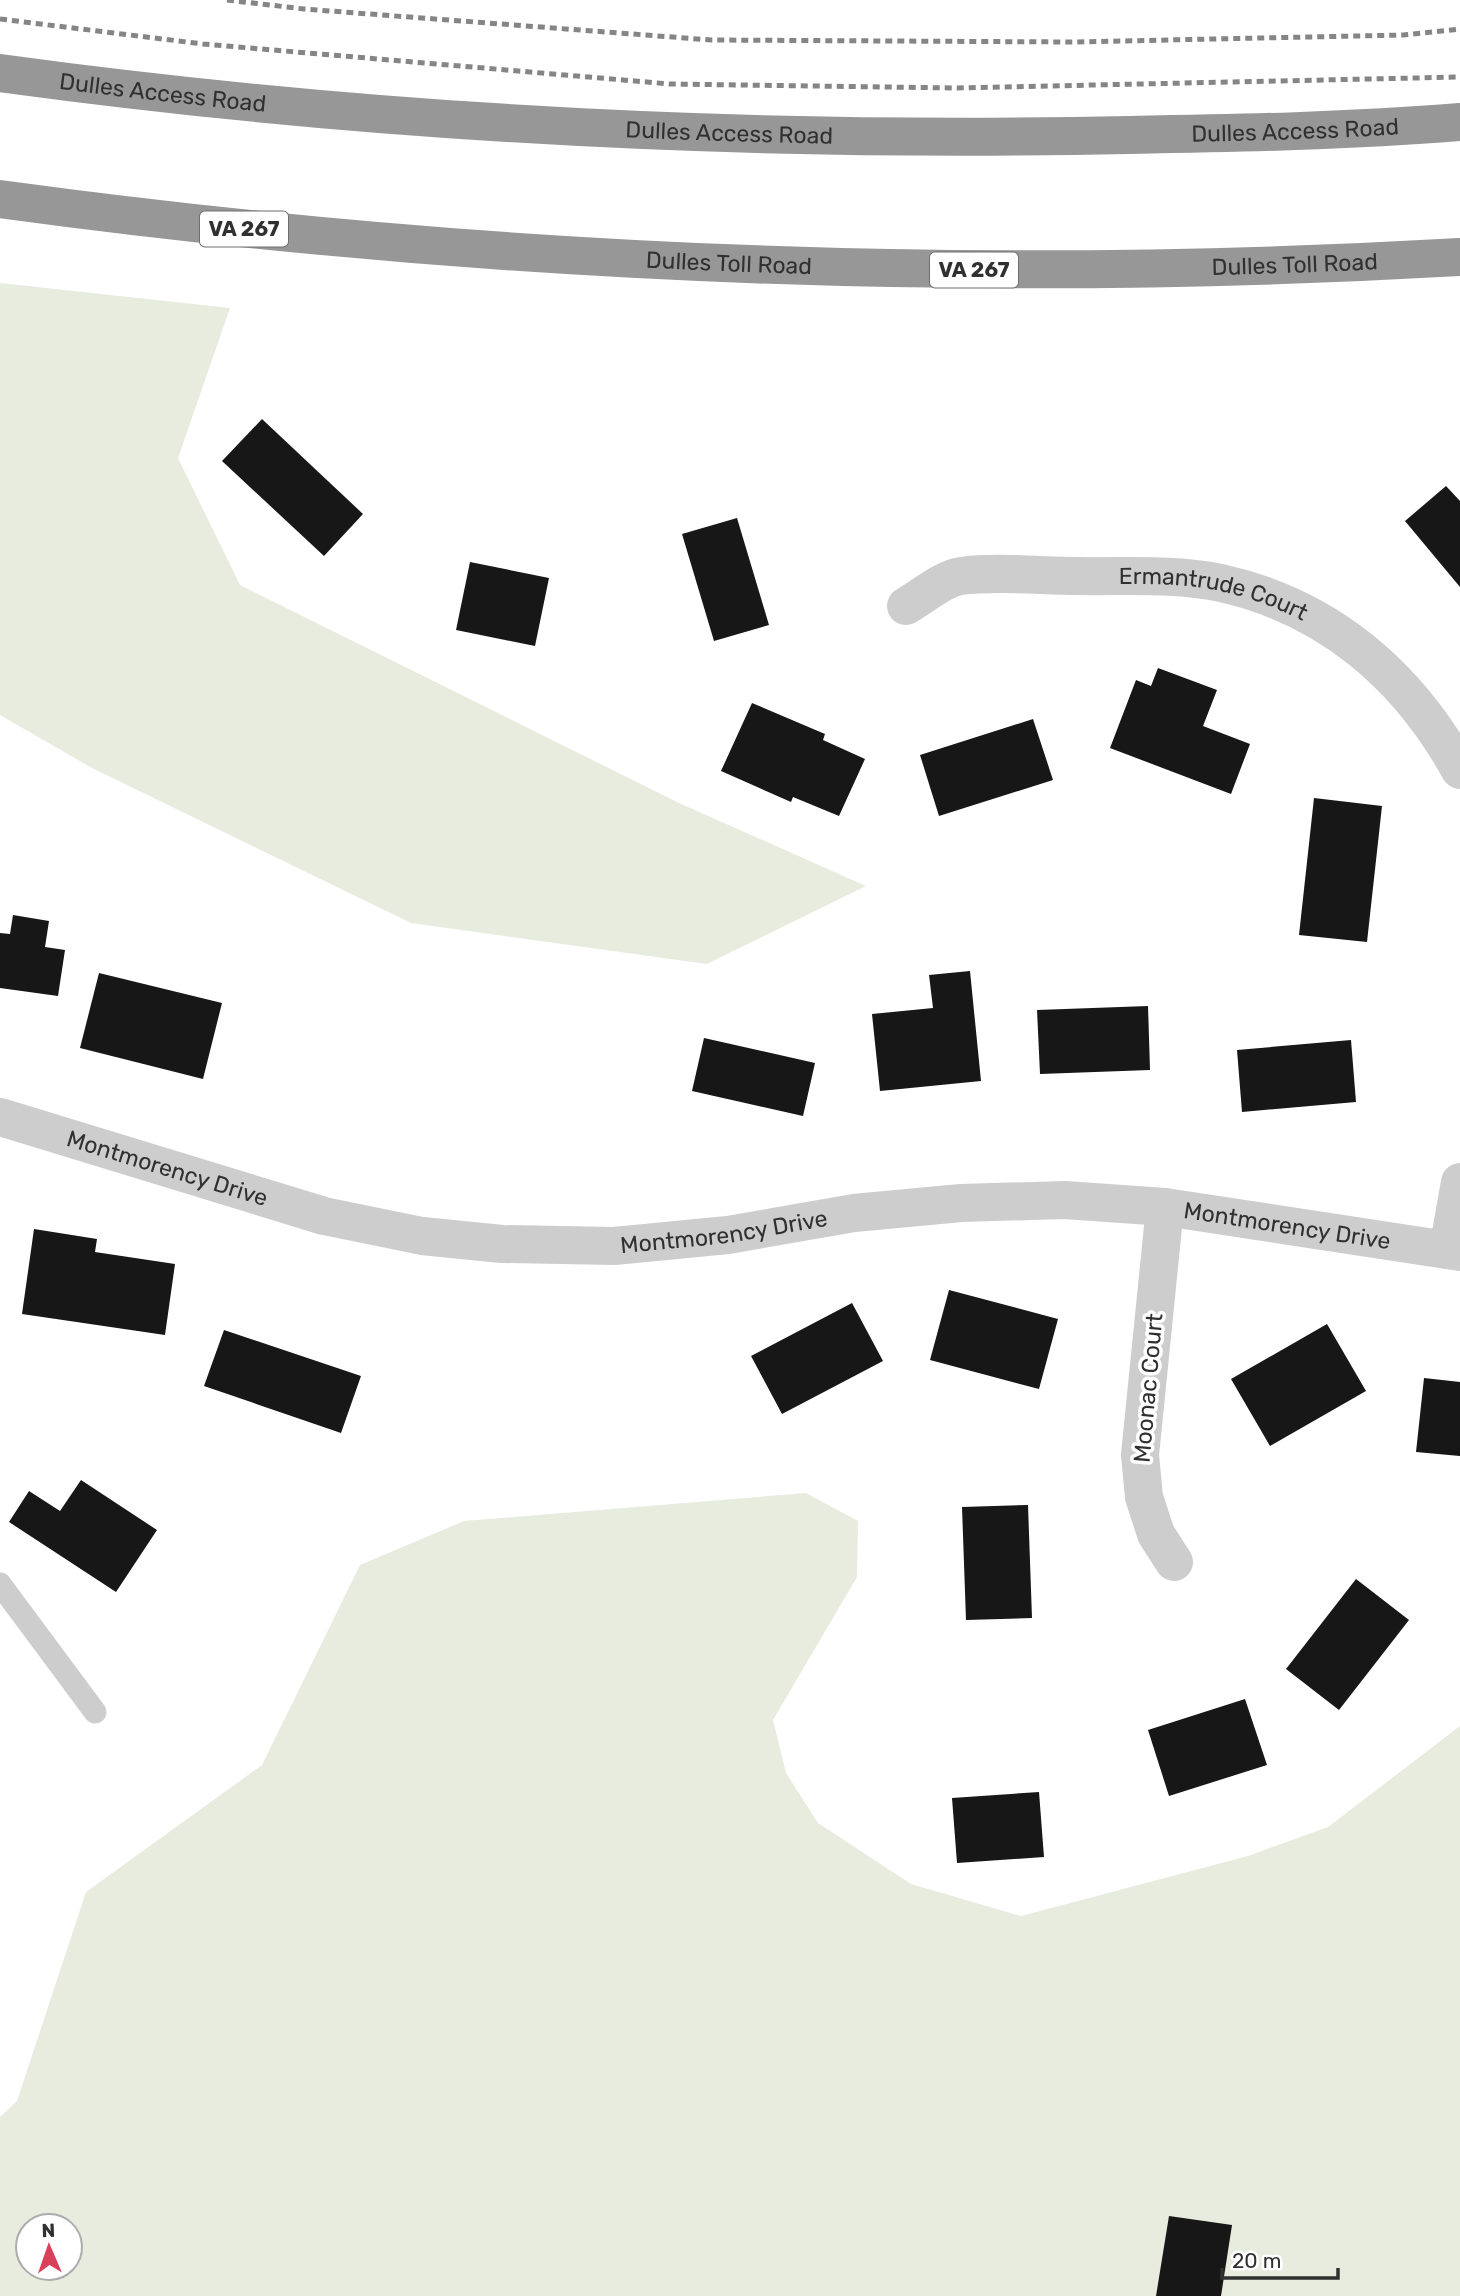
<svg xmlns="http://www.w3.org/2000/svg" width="1460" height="2296" font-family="Rubik,sans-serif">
  <rect width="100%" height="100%" fill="#fff"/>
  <!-- green -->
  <g fill="#e7ecdf" fill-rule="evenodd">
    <path d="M0,283L230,308L178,458L240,585L679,803L866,886L707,964L411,923L92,768L0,715Z"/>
    <path d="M806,1493L858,1521L857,1577L773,1720L786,1773L818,1823L911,1884L1021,1916L1248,1856L1328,1827L1460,1726V2296H0V2117L17,2101L86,1892L262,1765L360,1565L464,1521ZM28,2226H70V2268H28Z"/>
  </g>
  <!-- building -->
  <g fill="#171717">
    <path d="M262,419L363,514L324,556L222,461Z"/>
    <path d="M1446,486L1460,501V587L1405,521Z"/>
    <path d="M737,518L769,625L714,641L682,534Z"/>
    <path d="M470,562L549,578L535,646L456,630Z"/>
    <path d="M1158,668L1217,690L1203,726L1250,744L1231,794L1110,748L1136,680L1151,686Z"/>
    <path d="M752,703L825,734L823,740L865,759L839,816L793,797L791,802L721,771Z"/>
    <path d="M1033,719L1053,780L939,816L920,755Z"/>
    <path d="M1314,798L1382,806L1367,942L1299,935Z"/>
    <path d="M13,915L49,921L45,947L65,950L58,996L0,988V933L10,934Z"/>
    <path d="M970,971L981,1081L880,1091L872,1014L933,1008L929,975Z"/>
    <path d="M99,973L222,1003L203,1079L80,1048Z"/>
    <path d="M1148,1006L1150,1070L1040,1074L1037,1010Z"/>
    <path d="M704,1038L815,1063L803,1116L692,1091Z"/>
    <path d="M1351,1040L1356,1102L1242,1112L1237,1050Z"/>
    <path d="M34,1229L97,1239L95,1252L175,1264L165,1335L22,1314Z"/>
    <path d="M949,1290L1058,1319L1039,1389L930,1360Z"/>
    <path d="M852,1303L883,1361L782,1414L751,1356Z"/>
    <path d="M1327,1324L1366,1391L1270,1446L1231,1379Z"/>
    <path d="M224,1330L361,1376L341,1433L204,1386Z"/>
    <path d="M1424,1378L1460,1382V1456L1416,1452Z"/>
    <path d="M81,1480L157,1530L116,1592L9,1522L29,1491L60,1511Z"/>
    <path d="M1028,1505L1032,1618L966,1620L962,1507Z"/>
    <path d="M1356,1579L1409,1620L1339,1710L1286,1669Z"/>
    <path d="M1245,1699L1267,1765L1169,1796L1148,1730Z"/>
    <path d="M1039,1792L1044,1857L957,1863L952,1798Z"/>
    <path d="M1169,2216L1232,2225L1221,2296H1156Z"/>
  </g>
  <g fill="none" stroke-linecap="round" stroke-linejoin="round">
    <!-- lane -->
    <path stroke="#cdcdcd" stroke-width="23" d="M0,1584L95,1712"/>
    <!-- street -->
    <g stroke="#cdcdcd" stroke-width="38">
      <path id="s1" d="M906,606C922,597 944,578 961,576C995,571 1043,576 1078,576C1125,577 1175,573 1221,583C1329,607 1408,676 1460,770"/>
      <path id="s2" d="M0,1117L324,1216L422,1236L502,1244L614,1246L728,1235L854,1213L961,1203L1065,1200L1165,1207L1460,1252"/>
      <path d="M1165,1207L1140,1455L1144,1497L1156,1534L1174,1562"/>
      <path d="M1448,1250L1460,1182"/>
    </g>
    <!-- highway -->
    <g stroke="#979797" stroke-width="38">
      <path id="s3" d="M0,73C373,124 753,143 1129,135C1240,133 1350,131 1460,122"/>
      <path id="s4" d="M0,199C484,265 972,285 1460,257"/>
    </g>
    <!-- rail -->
    <g stroke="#858585" stroke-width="5" stroke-dasharray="7 5" stroke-linecap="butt">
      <path d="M227,0L304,9L711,40L1073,42L1403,35L1460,29"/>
      <path d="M0,19L203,44L670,84L957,88L1460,77"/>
    </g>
  </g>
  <g text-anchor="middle" stroke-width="7" stroke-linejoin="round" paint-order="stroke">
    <!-- shield labels -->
    <g fill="#fff" stroke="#6e6e6e" stroke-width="2">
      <rect x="200" y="211.5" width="88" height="35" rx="5"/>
      <rect x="930" y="252.5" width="88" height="35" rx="5"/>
    </g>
    <g font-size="21" font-weight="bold" fill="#303030">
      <text x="244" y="236">VA 267</text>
      <text x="974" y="277">VA 267</text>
    </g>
    <!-- street labels -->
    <g font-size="23" fill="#303030" stroke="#fff">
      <text dy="8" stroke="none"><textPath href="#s3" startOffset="164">Dulles Access Road</textPath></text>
      <text dy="8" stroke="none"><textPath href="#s3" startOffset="1298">Dulles Access Road</textPath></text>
      <text dy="8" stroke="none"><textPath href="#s3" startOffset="732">Dulles Access Road</textPath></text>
      <text dy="8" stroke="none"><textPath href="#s4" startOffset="732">Dulles Toll Road</textPath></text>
      <text dy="8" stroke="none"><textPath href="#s4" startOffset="1298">Dulles Toll Road</textPath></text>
      <text dy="8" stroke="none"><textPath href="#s1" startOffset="318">Ermantrude Court</textPath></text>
      <text dy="8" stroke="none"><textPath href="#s2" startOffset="175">Montmorency Drive</textPath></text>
      <text dy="8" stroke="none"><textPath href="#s2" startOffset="1309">Montmorency Drive</textPath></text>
      <text dy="8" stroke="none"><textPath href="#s2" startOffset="742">Montmorency Drive</textPath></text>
      <text transform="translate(1148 1388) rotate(-85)" y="8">Moonac Court</text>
    </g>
  </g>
  <!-- north arrow -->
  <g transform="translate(49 2247) rotate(358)"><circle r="33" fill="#ffffff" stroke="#acacac" stroke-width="2"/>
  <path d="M0-5L12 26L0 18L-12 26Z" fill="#d9405c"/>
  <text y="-10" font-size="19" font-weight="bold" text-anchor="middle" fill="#303030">N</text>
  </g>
  <!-- scale -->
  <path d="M1222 2268v10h116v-10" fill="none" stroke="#303030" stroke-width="3.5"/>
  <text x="1232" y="2268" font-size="21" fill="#303030" stroke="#ffffff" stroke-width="5" paint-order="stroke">20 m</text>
</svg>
